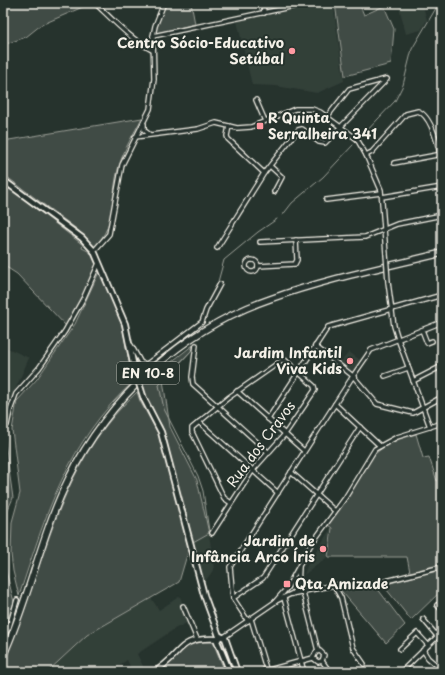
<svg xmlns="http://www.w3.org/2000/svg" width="445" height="675" font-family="'Playpen Sans',sans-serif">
  <rect width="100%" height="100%" fill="#26332d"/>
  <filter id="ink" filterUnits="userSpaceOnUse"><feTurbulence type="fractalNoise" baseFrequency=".025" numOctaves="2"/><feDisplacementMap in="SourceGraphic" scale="8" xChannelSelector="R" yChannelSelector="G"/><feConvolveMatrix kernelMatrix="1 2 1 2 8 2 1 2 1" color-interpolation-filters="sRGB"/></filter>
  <g filter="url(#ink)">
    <!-- built -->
    <g fill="#333f39">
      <path d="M317,3H333L344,81L317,93L276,86L252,85L237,21Z"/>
      <path d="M398,3H422L427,20L421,30L406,34Z"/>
      <path d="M3,346L29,358L3,418Z"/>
      <path d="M349,352L360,360L352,371L340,363Z"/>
      <path d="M331,528L326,558L304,575L307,566Z"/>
      <path d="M209,533L214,569L204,583L193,542Z"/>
      <path d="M180,596L189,622L176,628L137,654L146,672H133L127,660L118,666L121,672L48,671L87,635L151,598L159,610Z"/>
    </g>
    <!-- green -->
    <g fill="#414b45" stroke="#9a9e96">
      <path d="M3,3H92L41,25L26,37L3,45Z"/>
      <path d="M166,3H191L195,24L157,33L156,30Z"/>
      <path d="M335,3H359L364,15L384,6L394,29L391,64L345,76Z"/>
      <path d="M142,118C134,133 124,149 119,166C110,194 118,224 94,247L78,230L3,174V141Z"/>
      <path d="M3,183L83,245L82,248L90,252L96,264L90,281L66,326L17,274L3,265Z"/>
      <path d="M100,270L122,325L133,382C67,442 46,514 19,596L13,571L11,554L12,522L20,493L12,430L17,401L37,379L75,324Z"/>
      <path d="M193,345L191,351L163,380L170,427L197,480L209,533L193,542L162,426L146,399L143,384Z"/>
      <path d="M137,392L140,401L159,435L189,548L179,582L87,635L47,672H3C3,661 19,625 24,611C52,530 71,452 137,392Z"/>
      <path d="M3,428L13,498L4,518L3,536Z"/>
      <path d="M416,434L423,458L429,457L437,481H442V564L410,572L407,557H328L332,528L328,525L358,480L371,457L390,442Z"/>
      <path d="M3,549L6,571L14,602L3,632Z"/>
      <path d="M442,569V590L411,620L383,585Z"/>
      <path d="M337,586L377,588L405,625L386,643Z"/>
      <path d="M198,641L213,642L225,672H159L183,648Z"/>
    </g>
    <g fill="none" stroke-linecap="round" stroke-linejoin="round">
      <!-- stream -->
      <g stroke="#9fa39b" stroke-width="1">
        <path d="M362,136L395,101L403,85L412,49L439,3"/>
        <path d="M282,216L292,203L323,177L353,145"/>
        <path d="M216,289L224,260L258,232L277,219"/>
        <path d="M195,344L194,348L159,385L164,409L198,476L203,491L209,531"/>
      </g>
      <defs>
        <g id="minor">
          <path d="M95,3C113,20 130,39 152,50"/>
          <path d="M263,3L264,13"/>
          <path d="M153,36L309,3"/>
          <path d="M256,100L265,121"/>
          <path d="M327,117L349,89L386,79"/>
          <path d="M144,124V130L149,134"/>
          <path d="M229,126L227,136L228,139L264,173"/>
          <path d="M135,137L198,129L216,123L237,128L251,127L295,109H312L320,112L357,139L366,155L381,190L386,254"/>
          <path d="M366,155L372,152L406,114L418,111C432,116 439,148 442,162"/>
          <path d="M394,163L442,154"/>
          <path d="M270,166L282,177L274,192"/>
          <path d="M382,197L442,187"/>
          <path d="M326,200L381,193"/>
          <path d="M260,242L365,237L397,224L442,215"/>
          <path d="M217,248L264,173L298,130L302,129L319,142L325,143L387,79"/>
          <path d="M94,251L109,234L122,165L150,109L154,79L153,36L155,26L164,3"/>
          <circle cx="252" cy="266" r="6"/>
          <path d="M258,266L295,264L297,260L296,240"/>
          <path d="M388,282L394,326L398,339L430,427"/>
          <path d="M422,330L427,343L432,341"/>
          <path d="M129,345H131L141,363L147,364L202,322L206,310L220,284"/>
          <path d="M196,345L192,377L193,384L269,453"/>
          <path d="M315,346L353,376L377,404L413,413L442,397"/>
          <path d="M385,376L408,368"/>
          <path d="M413,381L442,366"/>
          <path d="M237,391L304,451"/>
          <path d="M335,404L380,446"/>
          <path d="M268,419L328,327L442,295"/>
          <path d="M199,422L278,493"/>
          <path d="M7,425L10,411L16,394L39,368L65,331L84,297L99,263"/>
          <path d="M441,454L442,453"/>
          <path d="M291,472L335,511"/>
          <path d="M212,533L253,470L285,434L315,390L314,386L285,360L281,361L228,398L192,428V432L224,498L231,503"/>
          <path d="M298,582L303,592L318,651"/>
          <path d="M334,585L341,598L353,648L364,664"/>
          <path d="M292,594L298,587L299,567"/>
          <path d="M233,598L263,578L360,427"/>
          <path d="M284,598L304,672"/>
          <path d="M276,601L291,594L334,585L374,584L442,567"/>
          <path d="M437,605L442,610"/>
          <path d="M183,606L197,639"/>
          <path d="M251,619L267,672"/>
          <path d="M423,619L437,636"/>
          <path d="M248,621L233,598L230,567L353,376L371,350L442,322"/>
          <path d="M3,637L9,627L17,600"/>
          <path d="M224,637L275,602L287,588L310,546L345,498L375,449L397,437L442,423"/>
          <path d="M400,649L417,633L428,645"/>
          <path d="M423,650L428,658L442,670"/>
          <path d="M313,658L316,652L320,651L324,655L322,661"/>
          <path d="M313,658L318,662L322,661"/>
          <path d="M322,661L330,672"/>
          <path d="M261,672L313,658"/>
          <path d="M401,672L442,632"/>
        </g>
        <path id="tertiary" d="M154,672C184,654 175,637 217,639"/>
        <g id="secondary">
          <path d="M3,180L82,238L94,251L125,324L134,368"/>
          <path d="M144,399L161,432L204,595L219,636"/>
          <path d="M230,672L217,641L220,636L225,638L237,672"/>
        </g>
        <path id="trunk" d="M3,656C29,600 40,537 68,480C108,398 183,329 270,299C326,279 385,267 442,253"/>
      </defs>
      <!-- minor casing -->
      <use href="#minor" stroke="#f4f1e8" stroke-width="6"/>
      <!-- tertiary casing -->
      <use href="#tertiary" stroke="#f4f1e8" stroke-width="7"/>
      <!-- secondary casing -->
      <use href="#secondary" stroke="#f4f1e8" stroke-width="8"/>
      <!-- trunk casing -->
      <use href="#trunk" stroke="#f4f1e8" stroke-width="8"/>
      <!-- minor -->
      <use href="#minor" stroke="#26332d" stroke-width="3.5"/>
      <!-- tertiary -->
      <use href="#tertiary" stroke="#26332d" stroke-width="4"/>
      <!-- secondary -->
      <use href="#secondary" stroke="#26332d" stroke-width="4.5"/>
      <!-- trunk -->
      <use href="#trunk" stroke="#26332d" stroke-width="5.5"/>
      <defs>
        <path id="minor-bridge" d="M386,254L388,282"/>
        <path id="secondary-bridge" d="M134,368L144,399"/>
      </defs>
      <!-- minor-bridge casing -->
      <use href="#minor-bridge" stroke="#f4f1e8" stroke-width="6" stroke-linecap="butt"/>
      <!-- secondary-bridge casing -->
      <use href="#secondary-bridge" stroke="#f4f1e8" stroke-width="8" stroke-linecap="butt"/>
      <!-- minor-bridge -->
      <use href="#minor-bridge" stroke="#26332d" stroke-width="3.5"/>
      <!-- secondary-bridge -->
      <use href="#secondary-bridge" stroke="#26332d" stroke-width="4.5"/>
    </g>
  </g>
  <!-- markers -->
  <g fill="#ff9aa2" stroke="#26332d" stroke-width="1.5">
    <circle cx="292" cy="51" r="4"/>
    <rect x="256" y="122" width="8" height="8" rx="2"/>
    <circle cx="350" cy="361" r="4"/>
    <circle cx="323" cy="549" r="4"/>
    <rect x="283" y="580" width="8" height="8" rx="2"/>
  </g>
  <g text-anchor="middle" stroke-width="4" stroke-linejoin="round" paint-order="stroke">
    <!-- shield labels -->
    <rect fill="#26332d" stroke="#b6b8b0" stroke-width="1" x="117" y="362" width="62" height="22" rx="3"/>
    <g font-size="13" font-weight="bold" fill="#f4f1e8">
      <text x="148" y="378">EN 10-8</text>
    </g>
    <!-- poi labels -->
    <g font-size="14" font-weight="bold" fill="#f4f1e8" stroke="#26332d" text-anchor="end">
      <text x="284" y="48">Centro Sócio-Educativo<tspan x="284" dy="16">Setúbal</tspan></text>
      <text x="268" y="123" text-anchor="start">R Quinta<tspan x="268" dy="16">Serralheira 341</tspan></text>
      <text x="342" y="358">Jardim Infantil<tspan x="342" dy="16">Viva Kids</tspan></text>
      <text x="315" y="546">Jardim de<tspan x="315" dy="16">Infância Arco Íris</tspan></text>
      <text x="295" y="589" text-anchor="start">Qta Amizade</text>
    </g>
    <!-- street labels -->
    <g font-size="14" fill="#f4f1e8" stroke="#26332d">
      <text transform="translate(261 444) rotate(-53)" y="5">Rua dos Cravos</text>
    </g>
  </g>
  <!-- margin -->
  <rect width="445" height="675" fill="none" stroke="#26332d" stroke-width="16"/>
  <rect x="8" y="8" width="429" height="659" fill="none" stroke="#f4f1e8" stroke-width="1.5" filter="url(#ink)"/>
</svg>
